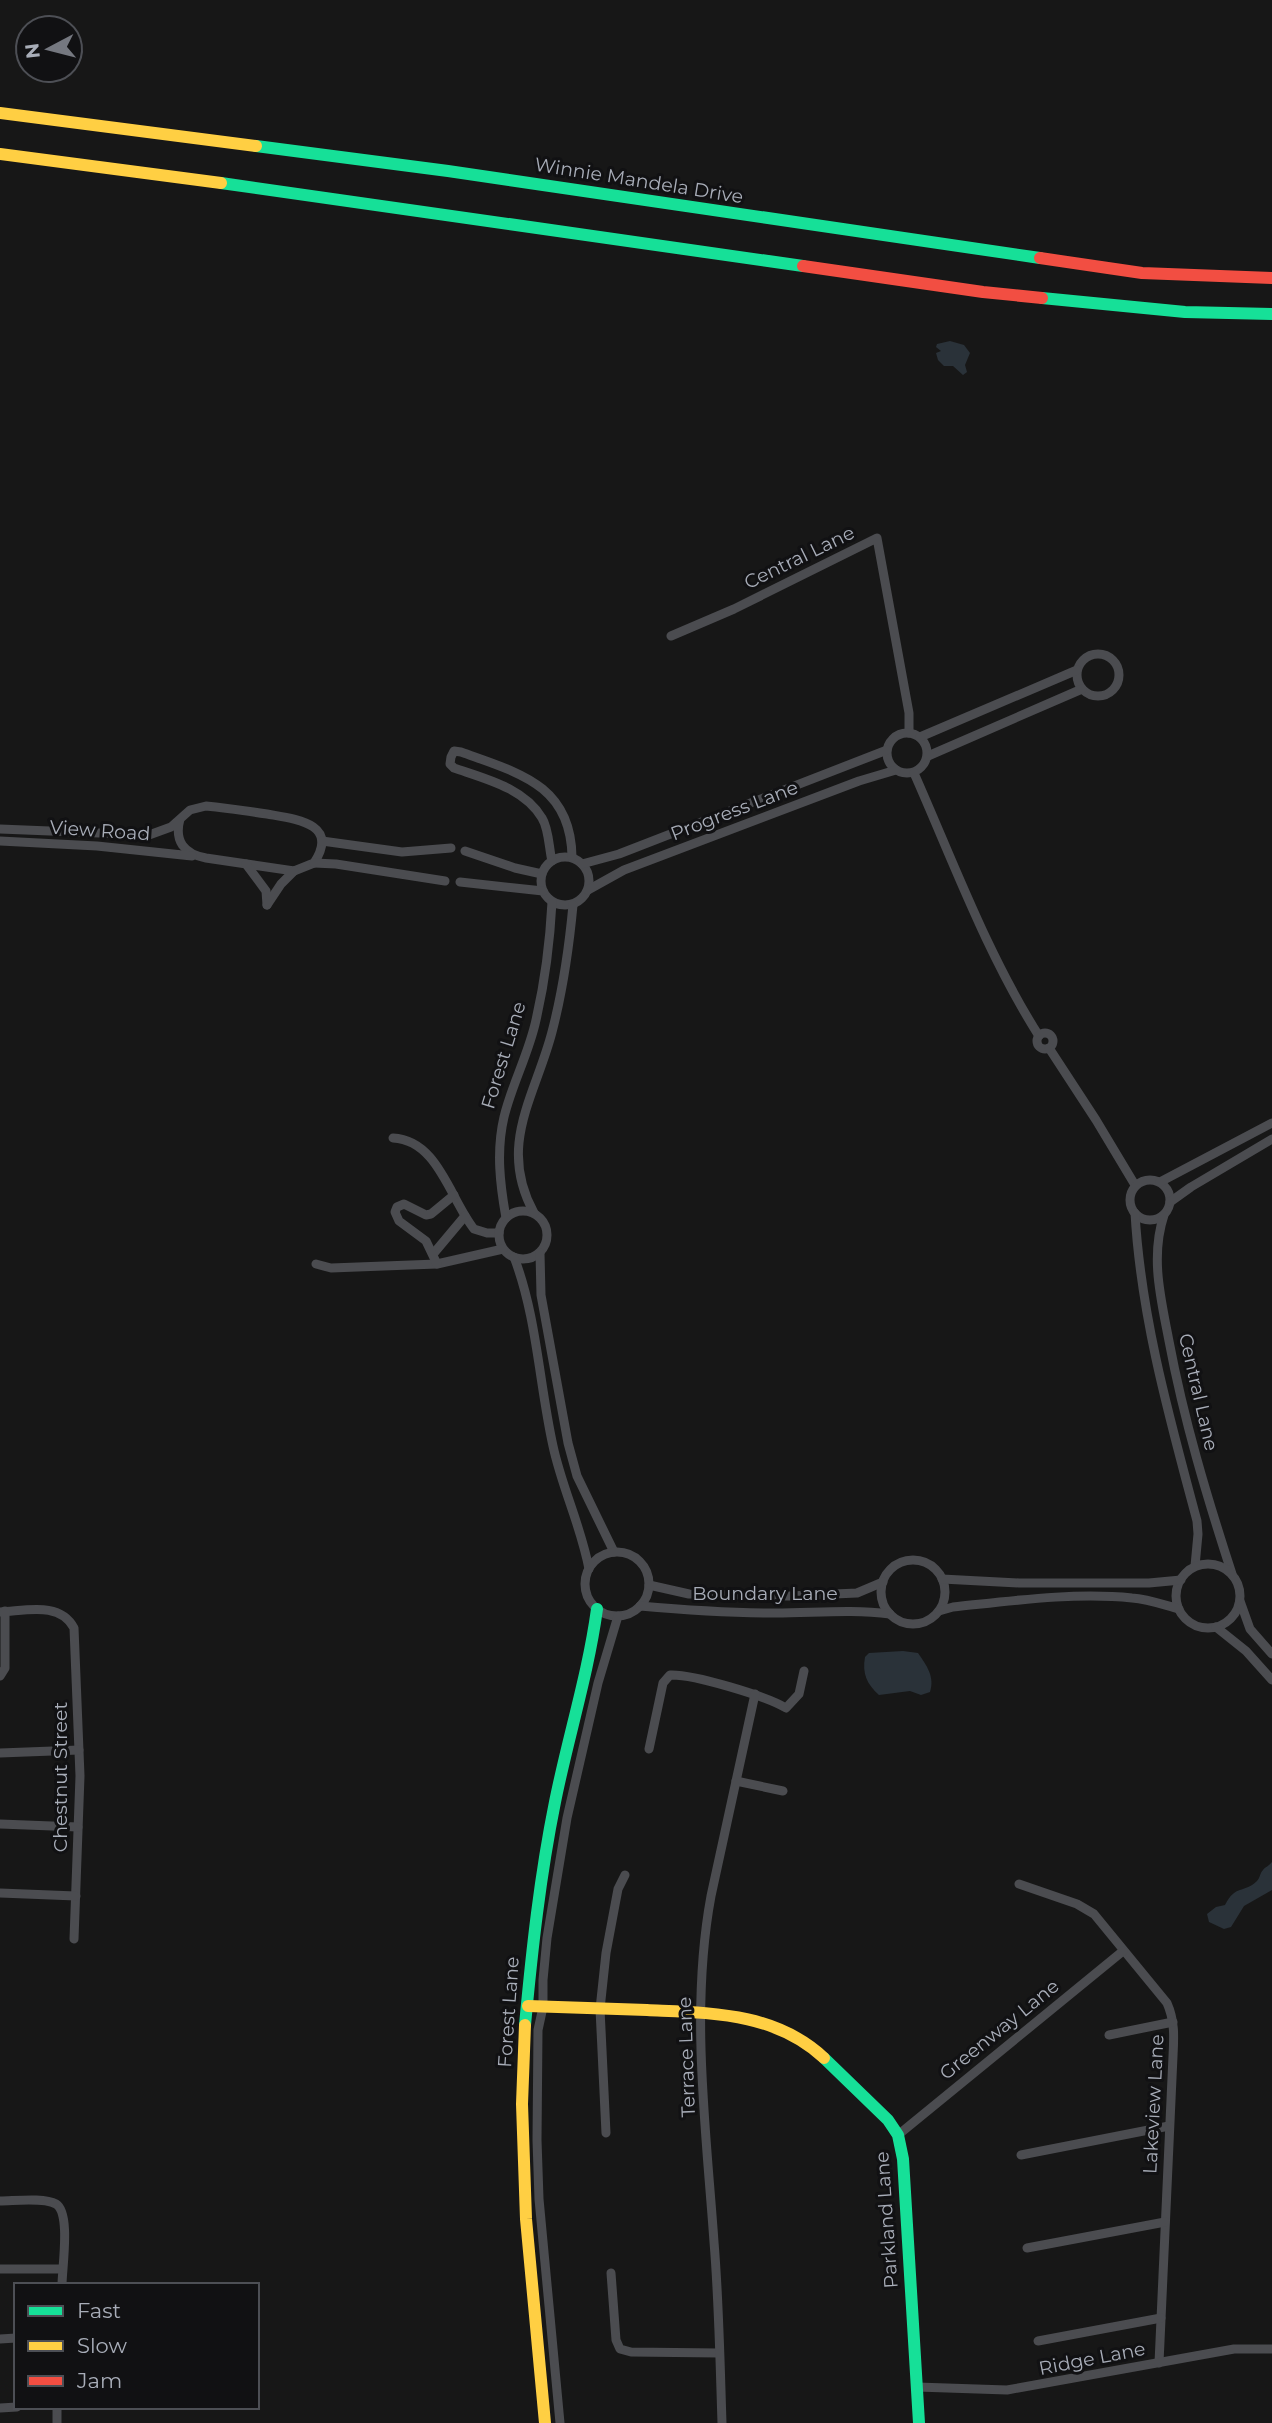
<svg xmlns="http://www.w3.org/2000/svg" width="1272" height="2423" font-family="Montserrat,sans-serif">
  <rect width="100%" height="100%" fill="#171717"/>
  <!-- water -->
  <g fill="#2a3239">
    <path d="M950,341L964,345L970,353L965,365L967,372L963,375L953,366H944L938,360L936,353L941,351L936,347L937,344Z"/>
    <path d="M903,1651L918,1653C927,1666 935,1677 930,1692L921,1695L910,1691L879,1695C867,1684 862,1674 865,1657L869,1653Z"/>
    <path d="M1272,1862V1890L1244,1906L1231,1927L1224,1929L1209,1922L1207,1914L1216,1907L1225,1905C1236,1884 1243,1894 1257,1881C1260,1878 1260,1873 1263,1870C1265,1867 1269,1866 1272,1862Z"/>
  </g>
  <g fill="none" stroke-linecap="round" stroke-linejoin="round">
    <!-- street -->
    <g stroke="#4b4c50" stroke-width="9">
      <path d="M671,636L734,609L877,538L909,713V733"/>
      <circle cx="1098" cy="675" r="21"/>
      <circle cx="907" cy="753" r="20"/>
      <path d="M920,737L1077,670"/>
      <path d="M928,756L1082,689"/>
      <path d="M914,773C953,861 987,954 1039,1036"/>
      <path d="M0,829L149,835L171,827L190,810L206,806C227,808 247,811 267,814C295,819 340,823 314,863L294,871L206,858C184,854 174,841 180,819"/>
      <path d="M0,841L97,846L192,856"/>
      <path d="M322,841L402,852L451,848"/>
      <path d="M465,851L515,868L542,874"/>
      <circle cx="565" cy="881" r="24"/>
      <path d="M552,861C549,849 549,829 542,818C524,788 486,779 454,768L450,764L451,757L454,751L461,752C519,773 571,785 572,857"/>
      <path d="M314,863L336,864L445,881"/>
      <path d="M246,864L266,891L267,905"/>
      <path d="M582,864L619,854L887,750"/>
      <path d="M460,882L543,891"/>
      <path d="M588,890L624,870L859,781L896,770"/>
      <path d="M267,905L281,884L294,871"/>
      <circle cx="1045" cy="1041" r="8"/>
      <path d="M1049,1048L1096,1120L1135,1185"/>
      <path d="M393,1138C438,1140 450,1199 474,1229L487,1233H499"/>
      <circle cx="1150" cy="1200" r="20"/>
      <path d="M1160,1182L1272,1123"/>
      <path d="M1170,1202L1191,1187L1272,1139"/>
      <circle cx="523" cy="1235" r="24"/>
      <path d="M534,1213C497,1145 535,1097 552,1032C563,990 569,948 573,905"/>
      <path d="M1135,1213C1141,1318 1170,1420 1197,1521L1198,1534L1195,1566"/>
      <path d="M1164,1215C1150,1257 1161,1299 1169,1341C1184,1421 1207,1497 1232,1574"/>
      <path d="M506,1218C500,1184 496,1151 504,1117C512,1084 529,1053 536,1020C545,981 550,941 552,902"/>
      <path d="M434,1253L465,1216"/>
      <path d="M540,1253L541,1295L568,1443L577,1476L614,1552"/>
      <path d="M514,1257C537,1317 539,1383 553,1446C562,1488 581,1526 589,1569"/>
      <path d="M316,1264L331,1268L437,1264L503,1249"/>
      <path d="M437,1264L426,1241L399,1221L395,1212L397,1207L404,1204L426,1215L431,1214L454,1195"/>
      <circle cx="617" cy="1584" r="32"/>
      <circle cx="913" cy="1592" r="32"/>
      <circle cx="1208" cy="1596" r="32"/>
      <path d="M942,1579L1019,1583H1149L1181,1580"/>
      <path d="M649,1585L689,1594L789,1596L857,1593L883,1582"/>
      <path d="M1240,1601L1250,1629L1272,1654"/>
      <path d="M640,1606C685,1610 730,1613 776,1613C814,1613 852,1609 890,1614"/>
      <path d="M939,1611L953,1607C1011,1601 1074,1592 1132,1598C1148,1599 1164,1605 1179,1609"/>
      <path d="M0,1612C25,1611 60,1601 74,1628L80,1776L74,1939"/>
      <path d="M1216,1627L1246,1651L1272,1680"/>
      <path d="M0,1676L5,1668V1611"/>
      <path d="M649,1749L663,1683L670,1675C693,1674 766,1696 786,1708L799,1694L804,1671"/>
      <path d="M0,1753L79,1750"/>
      <path d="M736,1781L783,1791"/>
      <path d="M0,1824L78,1827"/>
      <path d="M1019,1884L1077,1904L1094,1914L1167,2003C1175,2021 1174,2037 1173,2056L1159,2363"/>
      <path d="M0,1893L76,1896"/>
      <path d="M1109,2035L1173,2022"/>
      <path d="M606,2133L600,2009L606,1953L618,1889L625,1875"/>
      <path d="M898,2135L1123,1951"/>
      <path d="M1021,2155L1169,2126"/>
      <path d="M0,2201C14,2201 44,2197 56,2204C71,2213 62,2268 62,2285"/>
      <path d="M1027,2248L1165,2222"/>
      <path d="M0,2269H62"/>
      <path d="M611,2273L616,2340L620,2349L631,2352L719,2353"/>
      <path d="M0,2339L16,2338"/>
      <path d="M1038,2341L1161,2318"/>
      <path d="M917,2387L1007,2390L1234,2349H1272"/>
      <path d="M0,2408L17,2407"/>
      <path d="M57,2423V2407"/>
      <path d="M560,2423L539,2199L537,2140L538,2030L543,2007V1980L547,1938L567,1818L598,1683L618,1616"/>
      <path d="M722,2423C720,2363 719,2302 714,2242C706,2128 690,2009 711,1896L755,1694"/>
    </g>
    <!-- fast -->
    <g stroke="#16e098" stroke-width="12">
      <path d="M256,146L448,171L1040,258"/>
      <path d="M221,183L803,266"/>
      <path d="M1042,298L1185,312L1272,314"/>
      <path d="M525,2025C532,1950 540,1876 555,1802C568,1737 588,1675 597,1609"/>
      <path d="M824,2058L888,2120L898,2135L903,2159L919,2423"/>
    </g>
    <!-- slow -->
    <g stroke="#ffcf43" stroke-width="12">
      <path d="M0,113L256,146"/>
      <path d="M0,154L221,183"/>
      <path d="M528,2006C568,2007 607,2009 647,2010C710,2013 775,2012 824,2058"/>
      <path d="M525,2025L522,2104L526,2219L545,2423"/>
    </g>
    <!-- jam -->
    <g stroke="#f24e42" stroke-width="12">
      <path d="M1040,258L1142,273L1272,278"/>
      <path d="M803,266L983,292L1042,298"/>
    </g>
  </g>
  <g text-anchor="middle" stroke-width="6" stroke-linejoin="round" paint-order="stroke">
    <!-- street labels -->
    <g font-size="19" fill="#a8adb8" stroke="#111113">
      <text transform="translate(639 180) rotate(9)" y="7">Winnie Mandela Drive</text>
      <text transform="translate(799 557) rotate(-26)" y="7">Central Lane</text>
      <text transform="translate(734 810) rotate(-21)" y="7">Progress Lane</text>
      <text transform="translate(100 830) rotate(4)" y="7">View Road</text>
      <text transform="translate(503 1055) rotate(-73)" y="7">Forest Lane</text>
      <text transform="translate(1199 1392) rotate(77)" y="7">Central Lane</text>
      <text x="765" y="1600">Boundary Lane</text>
      <text transform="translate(60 1777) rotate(-90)" y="7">Chestnut Street</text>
      <text transform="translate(508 2012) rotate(-86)" y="7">Forest Lane</text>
      <text transform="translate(999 2029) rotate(-39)" y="7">Greenway Lane</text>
      <text transform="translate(686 2057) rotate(-92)" y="7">Terrace Lane</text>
      <text transform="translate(1153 2104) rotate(-87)" y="7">Lakeview Lane</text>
      <text transform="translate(886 2220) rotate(-94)" y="7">Parkland Lane</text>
      <text transform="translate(1092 2358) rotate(-11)" y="7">Ridge Lane</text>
    </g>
  </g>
  <!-- legend -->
  <rect x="14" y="2283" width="245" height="126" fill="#111113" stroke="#4d4f55" stroke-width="2"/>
  <rect x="28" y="2306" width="35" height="10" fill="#16e098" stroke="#4d4f55" stroke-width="2"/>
  <text x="77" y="2318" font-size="21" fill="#a8adb8">Fast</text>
  <rect x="28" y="2341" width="35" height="10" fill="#ffcf43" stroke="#4d4f55" stroke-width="2"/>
  <text x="77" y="2353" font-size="21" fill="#a8adb8">Slow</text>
  <rect x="28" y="2376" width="35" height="10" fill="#f24e42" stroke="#4d4f55" stroke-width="2"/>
  <text x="77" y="2388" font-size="21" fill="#a8adb8">Jam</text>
  <!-- north arrow -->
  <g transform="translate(49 49) rotate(263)"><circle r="33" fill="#111113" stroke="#4d4f55" stroke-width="2"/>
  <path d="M0-5L12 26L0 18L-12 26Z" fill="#757880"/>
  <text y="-10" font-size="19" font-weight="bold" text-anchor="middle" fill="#a8adb8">N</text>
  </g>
</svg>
